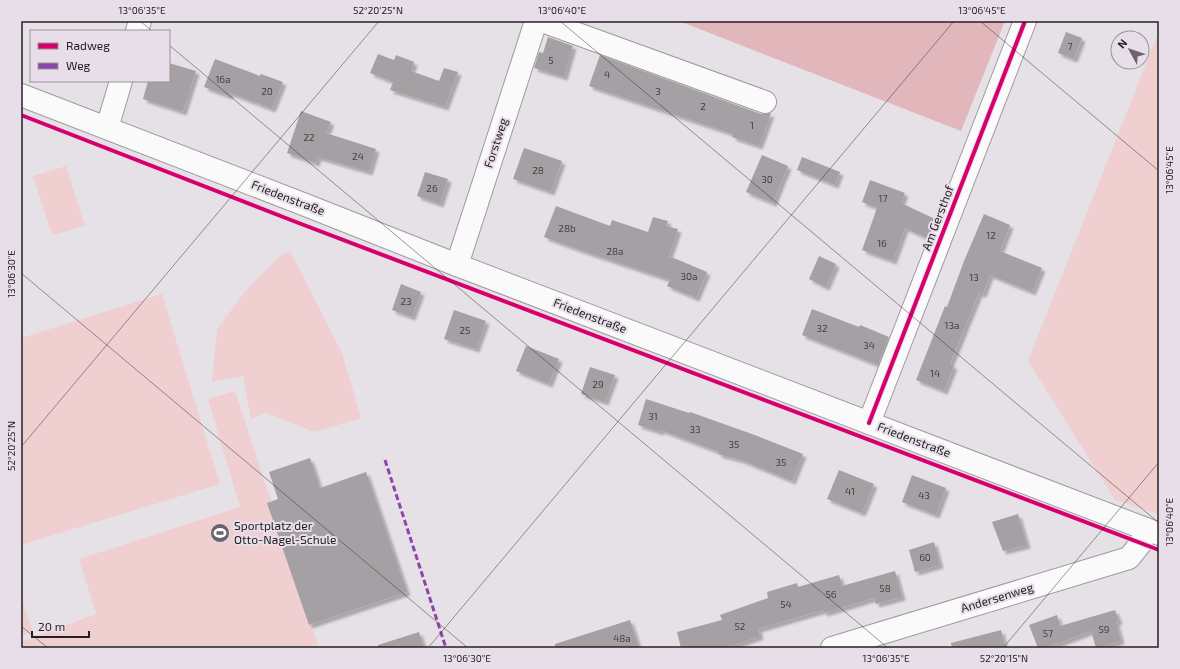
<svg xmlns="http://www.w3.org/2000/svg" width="1180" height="669" font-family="'Exo 2',sans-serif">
  <defs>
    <filter id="shadow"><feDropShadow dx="3.5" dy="3.5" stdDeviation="1" flood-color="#0004"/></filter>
  </defs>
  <rect width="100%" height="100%" fill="#e6e1e6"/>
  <!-- green -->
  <g fill="#f0cfd1">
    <path d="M1159,31V514L1115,500L1028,361Z"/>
    <path d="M66,166L85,226L52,235L33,176Z"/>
    <path d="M290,251L342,353L361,418L315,432L266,413L251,419L243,376L212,382L217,329L247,289L280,256Z"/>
    <path d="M162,294L220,484L21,545V338Z"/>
    <path d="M235,391L319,648H21V642L96,614L79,559L240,507L208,399Z"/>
    <path d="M21,596L33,632L21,636Z"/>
  </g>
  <!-- forest -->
  <path fill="#e2b7bb" d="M679,21H1005L961,131Z"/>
  <!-- building -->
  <g fill="#a5a0a3" filter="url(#shadow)">
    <path d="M1066,32L1082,38L1074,59L1058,53Z"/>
    <path d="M548,37L573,46L564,77L534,68L539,52L543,53Z"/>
    <path d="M378,54L394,60L396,55L414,62L411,71L439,81L444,68L458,72L445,107L390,90L393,82L370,73Z"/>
    <path d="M600,55L761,114L771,113L759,146L732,137L733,134L589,86Z"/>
    <path d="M215,59L260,76L261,74L283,82L272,109L230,93L229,96L204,87Z"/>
    <path d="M169,63L196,71L183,112L143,99L148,81H169Z"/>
    <path d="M301,111L331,122L326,133L376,149L369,172L318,157L316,163L287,153Z"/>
    <path d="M524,148L562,161L551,192L513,179Z"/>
    <path d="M762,155L788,166L773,203L746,192Z"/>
    <path d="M802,157L840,172L835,185L797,170Z"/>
    <path d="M425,172L448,179L440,204L417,196Z"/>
    <path d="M870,180L905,193L901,203L935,219L927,238L905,228L893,261L862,250L877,208L862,202Z"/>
    <path d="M556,206L610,226L612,220L648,232L653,217L668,221L666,226L678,229L669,256L707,272L696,298L667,286L670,280L586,252L544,237Z"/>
    <path d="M984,214L1010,225L1000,251L1042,268L1032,292L990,275L983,294L979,293L950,364L954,366L944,391L916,380L945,306L947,307L964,261Z"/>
    <path d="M819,256L836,264L826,287L809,279Z"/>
    <path d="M401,284L421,292L412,317L392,310Z"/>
    <path d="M812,309L859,327L860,325L889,337L878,365L802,335Z"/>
    <path d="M454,310L486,321L476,349L444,339Z"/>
    <path d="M526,346L559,359L549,384L516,371Z"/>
    <path d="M590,367L615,375L605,402L581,394Z"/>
    <path d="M646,399L689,413L690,412L752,434L803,454L792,481L741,460L718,454L719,452L661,430L660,432L638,425Z"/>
    <path d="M310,458L320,488L366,472L407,592L309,625L267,503L278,499L269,472Z"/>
    <path d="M839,470L874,484L862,513L827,499Z"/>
    <path d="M912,475L946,488L936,515L902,502Z"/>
    <path d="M1018,514L1027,545L1003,551L992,522Z"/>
    <path d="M934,542L940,565L915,572L909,550Z"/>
    <path d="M895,571L902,597L876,604L874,598L824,613L823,610L758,629L760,636L727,648H681L677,632L722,620L720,615L768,598L767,592L797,583L798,587L839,575L842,586Z"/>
    <path d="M1115,610L1119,621L1116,622L1121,641L1097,648H1096L1091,631L1046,648H1038L1029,625L1057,615L1060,626Z"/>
    <path d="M630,620L639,648H555V644Z"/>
    <path d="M1001,630L1005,648H952L951,643Z"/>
    <path d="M419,632L424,648H378V645Z"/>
  </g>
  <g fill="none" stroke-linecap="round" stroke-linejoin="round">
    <defs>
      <g id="minor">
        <path d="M542,21L765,102"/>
        <path d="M137,31L140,21"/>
        <path d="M107,128L121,81"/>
        <path d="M457,265L536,21"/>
        <path d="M869,423L1025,21"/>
        <path d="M832,648L1129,558L1141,543L1146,529"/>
      </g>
      <path id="major" d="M21,95L303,204L457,265L1159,534"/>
    </defs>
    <!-- minor casing -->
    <use href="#minor" stroke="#9e9a9e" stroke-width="24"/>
    <!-- major casing -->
    <use href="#major" stroke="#9e9a9e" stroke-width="24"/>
    <!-- minor -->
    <use href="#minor" stroke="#fbfafb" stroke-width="22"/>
    <!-- major -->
    <use href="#major" stroke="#fbfafb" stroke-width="22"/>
    <!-- quiet -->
    <path stroke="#8e44ad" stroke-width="3" stroke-dasharray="6 3" stroke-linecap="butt" d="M385,460L446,648"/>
    <defs>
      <g id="cycleway">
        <path d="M21,115L296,222L1159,550"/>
        <path d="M869,423L1025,21"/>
      </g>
    </defs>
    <!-- cycleway casing -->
    <use href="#cycleway" stroke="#e8dee9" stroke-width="6"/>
    <!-- cycleway -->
    <use href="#cycleway" stroke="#d6006c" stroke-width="4"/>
  </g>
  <!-- ticks -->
  <path fill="none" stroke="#242125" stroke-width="1" stroke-opacity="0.45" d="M140,21L152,31M560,21L1159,523M980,21L1159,171M169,45L888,648M21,273L468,648M21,447L379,21M21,626L48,648M428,648L954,21M1003,648L1159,462"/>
  <!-- icons -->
  <defs>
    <symbol id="stadium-disc" viewBox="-11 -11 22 22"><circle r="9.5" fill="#686469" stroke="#e8dee9"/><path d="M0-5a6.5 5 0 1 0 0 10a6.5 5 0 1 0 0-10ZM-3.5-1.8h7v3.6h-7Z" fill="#fff"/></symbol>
  </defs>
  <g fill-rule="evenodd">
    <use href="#stadium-disc" x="209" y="522" width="22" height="22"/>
  </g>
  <g text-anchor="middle" stroke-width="4" stroke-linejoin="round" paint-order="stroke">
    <!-- number labels -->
    <g font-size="10" fill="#444144">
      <text x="1070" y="50">7</text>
      <text x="551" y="64">5</text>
      <text x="607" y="78">4</text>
      <text x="223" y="83">16a</text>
      <text x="267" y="95">20</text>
      <text x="658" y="95">3</text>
      <text x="703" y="110">2</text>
      <text x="752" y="129">1</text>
      <text x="309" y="141">22</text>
      <text x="358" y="160">24</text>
      <text x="538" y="174">28</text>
      <text x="767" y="183">30</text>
      <text x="432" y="192">26</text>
      <text x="883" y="202">17</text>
      <text x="567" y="232">28b</text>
      <text x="991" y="239">12</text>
      <text x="882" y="247">16</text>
      <text x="615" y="255">28a</text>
      <text x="689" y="280">30a</text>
      <text x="974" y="281">13</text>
      <text x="406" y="305">23</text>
      <text x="952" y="329">13a</text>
      <text x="822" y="332">32</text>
      <text x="465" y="334">25</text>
      <text x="869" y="349">34</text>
      <text x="935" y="377">14</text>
      <text x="598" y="388">29</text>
      <text x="653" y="420">31</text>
      <text x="695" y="433">33</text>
      <text x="734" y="448">35</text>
      <text x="781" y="466">35</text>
      <text x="850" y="495">41</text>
      <text x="924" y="499">43</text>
      <text x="925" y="561">60</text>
      <text x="885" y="592">58</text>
      <text x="831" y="598">56</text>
      <text x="786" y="608">54</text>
      <text x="740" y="630">52</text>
      <text x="1104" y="633">59</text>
      <text x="1048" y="637">57</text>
      <text x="622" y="642">48a</text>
    </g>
    <!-- street labels -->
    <g font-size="12" fill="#242125" stroke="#e8dee9">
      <text transform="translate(496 143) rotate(-72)" y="4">Forstweg</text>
      <text transform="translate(288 198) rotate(21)" y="4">Friedenstraße</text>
      <text transform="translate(938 218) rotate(-69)" y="4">Am Gersthof</text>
      <text transform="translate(590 316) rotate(21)" y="4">Friedenstraße</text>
      <text transform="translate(914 440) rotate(21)" y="4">Friedenstraße</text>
      <text transform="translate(997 598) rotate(-17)" y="4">Andersenweg</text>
    </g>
    <!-- poi labels -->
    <g font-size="12" fill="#242125" stroke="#e8dee9" text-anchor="start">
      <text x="234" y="530">Sportplatz der<tspan x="234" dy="14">Otto-Nagel-Schule</tspan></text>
    </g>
  </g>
  <!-- border -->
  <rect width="1180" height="669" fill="none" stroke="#e8dee9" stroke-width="44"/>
  <!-- legend -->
  <rect x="30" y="30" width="140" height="52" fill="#e8dee9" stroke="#9a929b"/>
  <rect x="38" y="43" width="20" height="6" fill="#d6006c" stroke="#9a929b"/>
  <text x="66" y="50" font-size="12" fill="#242125">Radweg</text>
  <rect x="38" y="63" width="20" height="6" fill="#8e44ad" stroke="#9a929b"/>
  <text x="66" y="70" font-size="12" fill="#242125">Weg</text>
  <!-- north arrow -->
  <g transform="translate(1130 50) rotate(310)"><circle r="19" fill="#e8dee9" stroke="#9a929b"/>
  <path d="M0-3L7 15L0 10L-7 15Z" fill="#686469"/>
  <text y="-6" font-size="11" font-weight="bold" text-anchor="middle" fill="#242125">N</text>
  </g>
  <!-- scale -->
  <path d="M32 631v6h57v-6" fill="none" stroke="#242125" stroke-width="2"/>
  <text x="38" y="631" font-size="12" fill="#242125" stroke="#e8dee9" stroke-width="3" paint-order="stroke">20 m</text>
  <rect x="22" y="22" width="1136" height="625" fill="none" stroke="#242125" stroke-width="1.5"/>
  <g font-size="10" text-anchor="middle" fill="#242125">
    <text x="142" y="14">13°06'35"E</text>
    <text x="378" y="14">52°20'25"N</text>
    <text x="562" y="14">13°06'40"E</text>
    <text x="982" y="14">13°06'45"E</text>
    <text transform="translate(1169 170) rotate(-90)" y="4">13°06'45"E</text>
    <text transform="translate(11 274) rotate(-90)" y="4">13°06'30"E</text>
    <text transform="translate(11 446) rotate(-90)" y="4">52°20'25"N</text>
    <text transform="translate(1169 522) rotate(-90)" y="4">13°06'40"E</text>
    <text x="467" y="662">13°06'30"E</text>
    <text x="886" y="662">13°06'35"E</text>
    <text x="1004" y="662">52°20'15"N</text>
  </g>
</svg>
